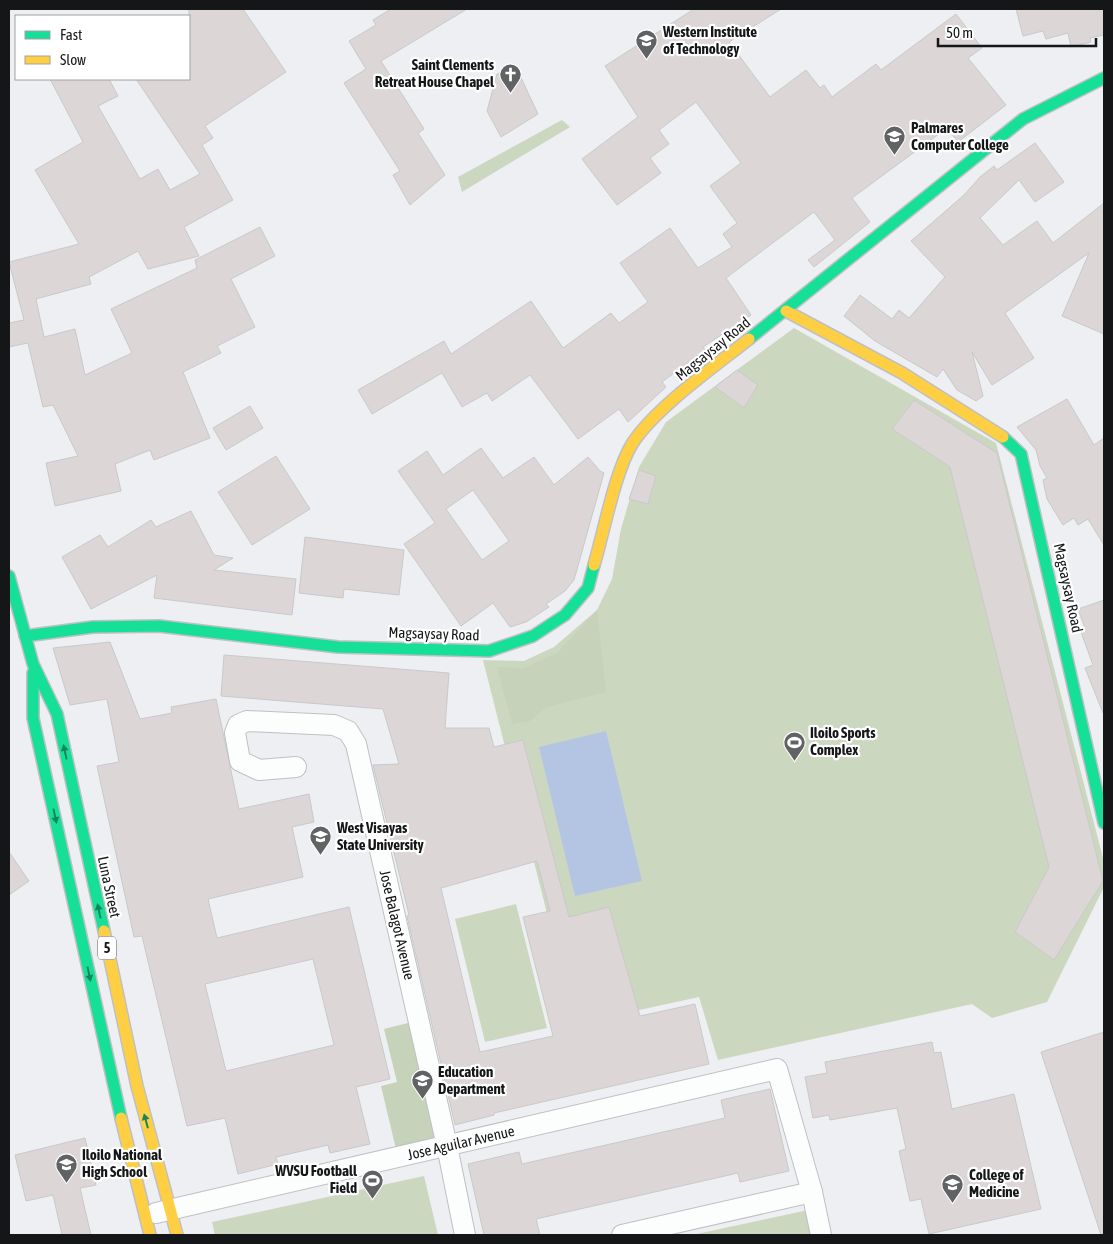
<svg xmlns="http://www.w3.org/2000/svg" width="1113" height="1244" font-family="'Asap Condensed',sans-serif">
  <rect width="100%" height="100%" fill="#edeff2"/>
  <!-- green -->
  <g fill="#ccd7c0">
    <path d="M562,120L570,127L462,192L458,177Z"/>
    <path d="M794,328L996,443L1104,862V887L1047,1002L992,1018L972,1004L718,1060L699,997L575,1024L483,660L524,661L554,647L597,610L612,579L621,529L639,467L666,422Z"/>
    <path d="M516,904L547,1028L485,1042L455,919Z"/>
    <path d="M424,1176L438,1235H215L212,1222Z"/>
    <path d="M808,1210L813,1235H692Z"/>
  </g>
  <!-- forest -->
  <g fill="#c6d2b9">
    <path d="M597,610L606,692L547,707L530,721L512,724L497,667L524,668L557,653Z"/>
    <path d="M412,1022L441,1139L396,1149L381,1086L397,1082L384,1029Z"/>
  </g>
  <!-- water -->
  <path fill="#b4c5e4" d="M606,731L642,881L575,896L539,747Z"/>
  <!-- building -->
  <g fill="#ddd6d6" stroke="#c9c9ca" fill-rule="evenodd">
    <path d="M189,9H243L286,72L205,126L213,138L202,145L233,200L184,227L199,256L148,269L138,251L89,277L91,284L36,299L44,337L75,329L85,375L132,353L111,309L197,268L195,260L260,227L275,256L231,279L255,327L217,346L221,353L183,372L210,438L154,460L150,450L115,464L121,491L55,506L46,463L78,456L53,405L43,407L28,343L9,347V323L24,320L9,262L79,244L35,170L83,142L50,79H109L118,96L98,106L140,179L158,169L170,190L200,174L136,79H189Z"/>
    <path d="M391,9H467L381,61L424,129L418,133L445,175L410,205L393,175L400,171L344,83L366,69L349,41L376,25L373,20Z"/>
    <path d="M694,9H781L729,42L770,97L806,70L820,88L824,85L832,97L876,64L881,70L956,14L982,48L968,58L1006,105L958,142L947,128L852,198L870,222L814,267L808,260L835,240L814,212L726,278L751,315L703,347L705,350L662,382L666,387L628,422L619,409L578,439L530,375L492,401L487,393L462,407L442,373L372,414L358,390L444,341L451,354L531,301L563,348L611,313L619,323L648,302L620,263L670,228L698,268L732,247L723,234L737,223L710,186L741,163L696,102L659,130L669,144L650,158L661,173L617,205L582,159L638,117L605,66Z"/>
    <path d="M1016,9H1104V35L1090,38L1091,42L1071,47L1068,33L1046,39L1043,31L1023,36Z"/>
    <path d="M515,65L538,114L501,137L487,111L497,74Z"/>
    <path d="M1035,143L1064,182L1035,202L1019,180L980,218L1003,245L1037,221L1053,243L1104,203V334L1062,316L1089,253L1005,313L1034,358L992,385L972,352L983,396L976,401L957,390L943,369L937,377L875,341L844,316L860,295L892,319L899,310L909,318L945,277L911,241L964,195L980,177L994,166L997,170Z"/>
    <path d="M737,370L758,385L744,408L715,387Z"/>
    <path d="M1067,399L1094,445L1104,438V545L1088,519L1078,525L1074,518L1063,525L1047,499L1043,480L1047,478L1040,466L1036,450L1017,427Z"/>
    <path d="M914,400L997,453L1103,881L1054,960L1015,932L1049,867L950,467L892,429Z"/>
    <path d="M250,406L263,428L226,450L213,428Z"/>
    <path d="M481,448L503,478L534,457L554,485L588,457L600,471L604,473L574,580L565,591L546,604L549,607L526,622L510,627L493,603L461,626L404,544L435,523L398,471L427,451L443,475ZM473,490L509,541L482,560L446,509Z"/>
    <path d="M276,456L310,509L252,545L218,492Z"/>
    <path d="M639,470L656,476L648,504L629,499Z"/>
    <path d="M191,511L214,555L233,558L214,570L296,579L292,615L154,598L157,575L91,609L62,557L100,535L108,547L151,520L156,527Z"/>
    <path d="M305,537L404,550L399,595L344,589L343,598L299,593Z"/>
    <path d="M1104,600V713H1103L1085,668L1093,665L1081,632L1086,631L1078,609Z"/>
    <path d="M110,642L140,719L172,713L171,707L216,699L239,809L309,794L314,822L292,827L303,877L208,899L217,938L349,907L390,1079L356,1087L370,1144L330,1153L328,1145L276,1157L278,1164L238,1174L225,1118L187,1126L142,936L134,937L97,766L119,762L107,699L70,705L53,648ZM313,959L334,1045L226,1071L205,984Z"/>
    <path d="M224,655L449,673L445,728H489L494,747L523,740L569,917L609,907L640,1016L695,1004L709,1064L494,1113V1115L455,1125L407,916L409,915L373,765L399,764L383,709L221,696ZM537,861L550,911L523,917L553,1036L480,1052L441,888Z"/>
    <path d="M9,852L29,881L9,895Z"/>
    <path d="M1104,1032V1235H1101L1041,1052Z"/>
    <path d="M932,1042L934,1053L941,1052L952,1109L1014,1094L1041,1209L929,1234L921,1199L910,1201L899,1151L906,1149L897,1108L830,1120L829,1115L813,1118L805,1077L827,1073L825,1062Z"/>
    <path d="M770,1089L789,1171L740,1182L738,1173L536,1219L540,1235H484L468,1164L519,1152L522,1164L725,1118L721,1100Z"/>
    <path d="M85,1138L96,1185L80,1188L91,1235H62L53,1195L26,1201L15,1155Z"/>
  </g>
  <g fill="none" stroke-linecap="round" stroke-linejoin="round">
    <defs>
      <g id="street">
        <path d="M296,767L259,770L240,761L235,733L238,725L247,721L334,725L348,731L356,744L447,1146L465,1235"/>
        <path d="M156,1213L777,1069L812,1192L821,1235"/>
        <path d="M622,1235L812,1192"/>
      </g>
      <g id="fast">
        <path d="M749,339L1023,119L1104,78"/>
        <path d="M1003,437L1021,454L1104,823"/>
        <path d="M9,576L33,664L57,714L104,931"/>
        <path d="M25,636L93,627L159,626L338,647L489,651L533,636L565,615L588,588L594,565"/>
        <path d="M33,673V718L121,1118"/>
      </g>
      <g id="slow">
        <path d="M786,311L902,373L1003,437"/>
        <path d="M594,565C604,531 615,472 632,444C654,409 715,366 749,339"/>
        <path d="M104,931L137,1086L177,1235"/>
        <path d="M121,1118L150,1235"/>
      </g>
    </defs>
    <!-- street casing -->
    <use href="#street" stroke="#bfc0c3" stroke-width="22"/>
    <!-- fast casing -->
    <use href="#fast" stroke="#bfc0c3" stroke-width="14"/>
    <!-- slow casing -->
    <use href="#slow" stroke="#bfc0c3" stroke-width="14"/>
    <!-- street -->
    <use href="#street" stroke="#fcfdfd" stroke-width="20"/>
    <!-- fast -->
    <use href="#fast" stroke="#16e098" stroke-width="11"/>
    <!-- slow -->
    <use href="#slow" stroke="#ffcf43" stroke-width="11"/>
  </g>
  <!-- one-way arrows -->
  <defs><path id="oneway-solid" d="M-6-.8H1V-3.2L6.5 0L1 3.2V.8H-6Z" transform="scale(1.25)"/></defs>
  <g fill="#16855e">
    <use href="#oneway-solid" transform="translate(65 752) rotate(-102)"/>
    <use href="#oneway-solid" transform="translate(55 816) rotate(78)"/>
    <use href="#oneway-solid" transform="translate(99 911) rotate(-102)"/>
    <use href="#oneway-solid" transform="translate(89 974) rotate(78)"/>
    <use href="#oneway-solid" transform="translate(146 1121) rotate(-105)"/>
  </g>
  <!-- icons -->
  <defs>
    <symbol id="university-pin" viewBox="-11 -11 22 30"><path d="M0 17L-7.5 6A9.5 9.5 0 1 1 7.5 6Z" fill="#616264" stroke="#fff"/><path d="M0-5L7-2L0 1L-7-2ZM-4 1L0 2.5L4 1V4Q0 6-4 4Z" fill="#fff"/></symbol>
    <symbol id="church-pin" viewBox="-11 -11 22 30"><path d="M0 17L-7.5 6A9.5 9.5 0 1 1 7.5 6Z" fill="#616264" stroke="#fff"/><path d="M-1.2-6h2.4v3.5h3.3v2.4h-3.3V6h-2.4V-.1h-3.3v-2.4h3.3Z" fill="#fff"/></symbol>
    <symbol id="stadium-pin" viewBox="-11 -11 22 30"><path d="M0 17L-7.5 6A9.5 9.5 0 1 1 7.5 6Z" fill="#616264" stroke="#fff"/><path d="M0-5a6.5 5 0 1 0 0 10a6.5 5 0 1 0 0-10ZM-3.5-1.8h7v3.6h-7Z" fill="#fff"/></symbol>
    <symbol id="school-pin" viewBox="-11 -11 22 30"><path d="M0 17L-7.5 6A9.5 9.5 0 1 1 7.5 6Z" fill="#616264" stroke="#fff"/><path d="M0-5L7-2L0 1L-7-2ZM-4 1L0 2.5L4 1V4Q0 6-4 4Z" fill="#fff"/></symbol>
  </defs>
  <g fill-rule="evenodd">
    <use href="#university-pin" x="634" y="28" width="25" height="34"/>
    <use href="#church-pin" x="498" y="62" width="25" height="34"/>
    <use href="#university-pin" x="882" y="124" width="25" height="34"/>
    <use href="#stadium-pin" x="782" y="730" width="25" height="34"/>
    <use href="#university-pin" x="308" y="824" width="25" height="34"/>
    <use href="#university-pin" x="410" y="1068" width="25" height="34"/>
    <use href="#school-pin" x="54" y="1152" width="25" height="34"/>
    <use href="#stadium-pin" x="360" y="1168" width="25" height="34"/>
    <use href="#university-pin" x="940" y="1172" width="25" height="34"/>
  </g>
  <g text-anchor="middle" stroke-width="4.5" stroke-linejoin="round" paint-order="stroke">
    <!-- shield labels -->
    <rect fill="#fff" stroke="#5b5c5d" stroke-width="1" x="98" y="936.5" width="18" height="23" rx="4"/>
    <g font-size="14" font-weight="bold" fill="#151618">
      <text x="107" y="953">5</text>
    </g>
    <!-- poi labels -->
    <g font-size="15" font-weight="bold" fill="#151618" stroke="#fff" text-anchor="start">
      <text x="663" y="37">Western Institute<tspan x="663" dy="17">of Technology</tspan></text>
      <text x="494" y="70" text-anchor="end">Saint Clements<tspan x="494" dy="17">Retreat House Chapel</tspan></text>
      <text x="911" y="133">Palmares<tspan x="911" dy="17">Computer College</tspan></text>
      <text x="810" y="738">Iloilo Sports<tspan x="810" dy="17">Complex</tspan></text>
      <text x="337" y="833">West Visayas<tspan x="337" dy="17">State University</tspan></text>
      <text x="438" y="1077">Education<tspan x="438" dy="17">Department</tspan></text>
      <text x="82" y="1160">Iloilo National<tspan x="82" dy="17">High School</tspan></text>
      <text x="357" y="1176" text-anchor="end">WVSU Football<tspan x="357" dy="17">Field</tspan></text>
      <text x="969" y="1180">College of<tspan x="969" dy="17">Medicine</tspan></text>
    </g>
    <!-- street labels -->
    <g font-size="15" fill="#151618" stroke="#fff">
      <text transform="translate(713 349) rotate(-39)" y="5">Magsaysay Road</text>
      <text transform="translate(1068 588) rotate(78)" y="5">Magsaysay Road</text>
      <text transform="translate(434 634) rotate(2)" y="5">Magsaysay Road</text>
      <text transform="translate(109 887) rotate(78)" y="5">Luna Street</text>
      <text transform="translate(397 925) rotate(77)" y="5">Jose Balagot Avenue</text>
      <text transform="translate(461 1143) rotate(-13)" y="5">Jose Aguilar Avenue</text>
    </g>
  </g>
  <!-- border -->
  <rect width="1113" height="1244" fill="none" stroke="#151618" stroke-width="20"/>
  <!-- legend -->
  <rect x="15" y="15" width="175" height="65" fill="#ffffff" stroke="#a1a2a3"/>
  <rect x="25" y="31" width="25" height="8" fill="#16e098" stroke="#a1a2a3"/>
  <text x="60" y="40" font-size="15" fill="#151618">Fast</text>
  <rect x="25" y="56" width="25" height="8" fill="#ffcf43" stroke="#a1a2a3"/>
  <text x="60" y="65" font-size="15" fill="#151618">Slow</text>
  <!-- scale -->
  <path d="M938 38v8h158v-8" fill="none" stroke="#151618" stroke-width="2.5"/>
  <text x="946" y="38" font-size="15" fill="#151618" stroke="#ffffff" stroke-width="4" paint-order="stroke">50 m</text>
</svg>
